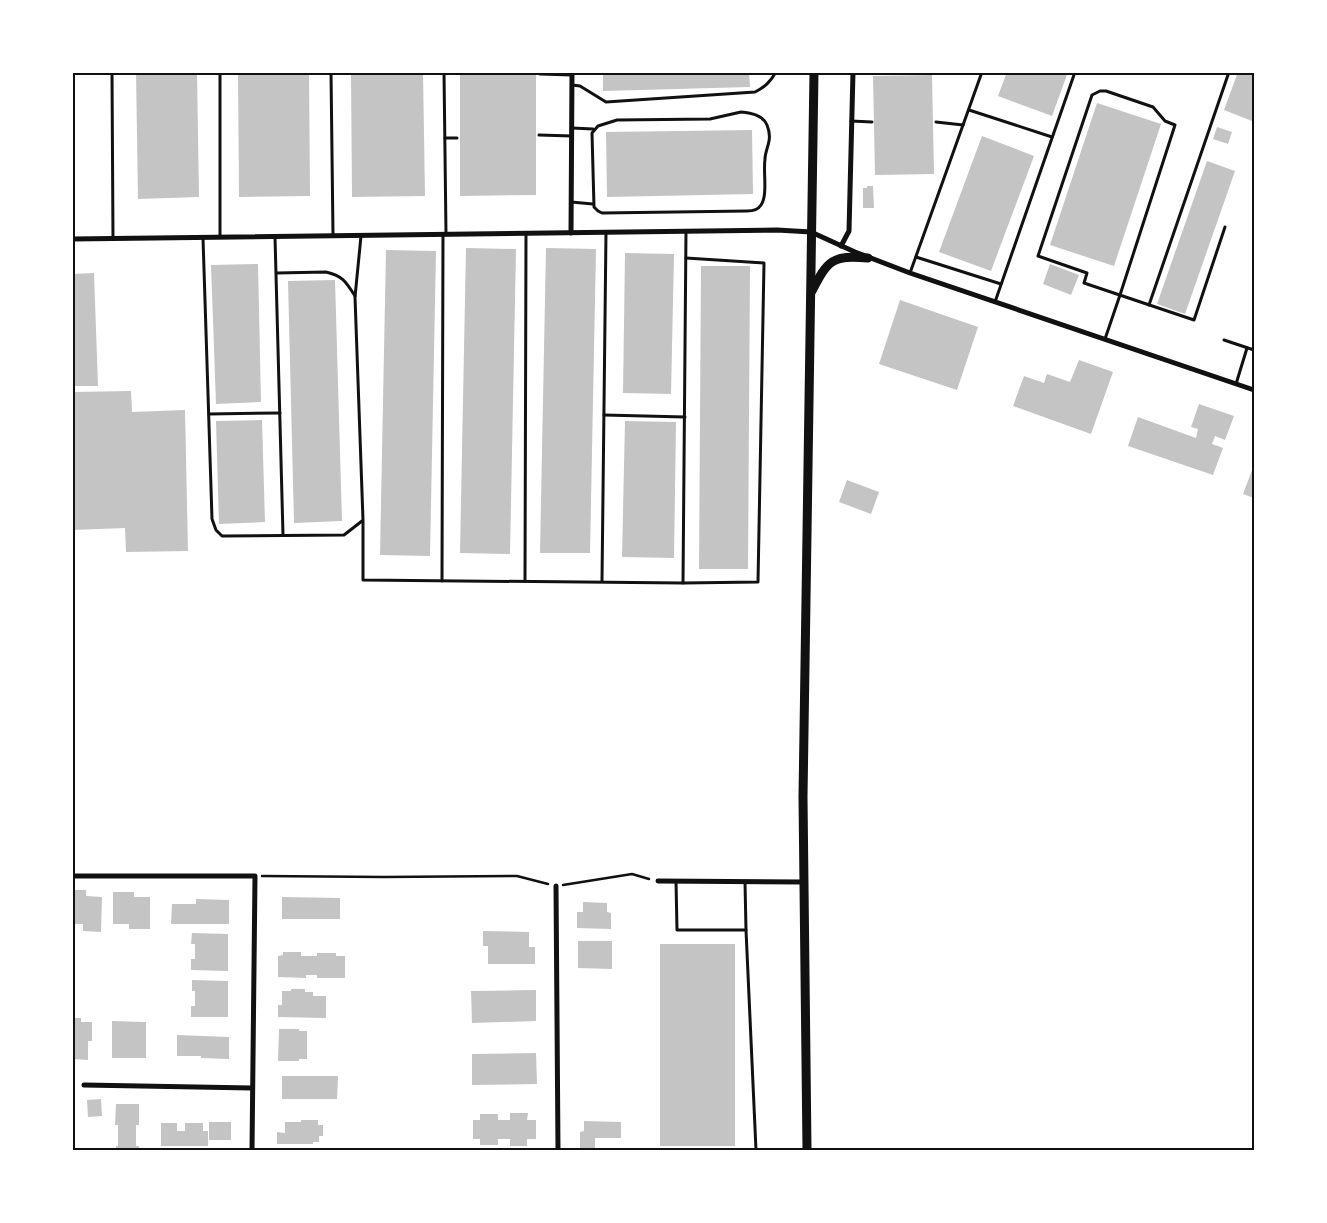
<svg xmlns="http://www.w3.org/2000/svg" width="1327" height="1223" font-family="Commissioner,sans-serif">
  <rect width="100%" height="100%" fill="#fff"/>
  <!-- building -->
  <g fill="#c4c4c4">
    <path d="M136,72H197L199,197L138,199Z"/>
    <path d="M238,72H309L310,196L239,197Z"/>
    <path d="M351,72H423L425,196L352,197Z"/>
    <path d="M460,72H536V195L460,196Z"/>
    <path d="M603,72H749L750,87L603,91Z"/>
    <path d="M1007,72H1068L1052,116L998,96Z"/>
    <path d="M1238,72H1254V113L1252,121L1224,110Z"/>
    <path d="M932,75L934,174L875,175L873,76Z"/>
    <path d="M1097,103L1161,124L1114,266L1050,245Z"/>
    <path d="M1217,127L1232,132L1228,144L1213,139Z"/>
    <path d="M752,130L753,194L607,197L606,132Z"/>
    <path d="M982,136L1034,156L991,271L939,252Z"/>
    <path d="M1207,161L1235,171L1185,314L1157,304Z"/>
    <path d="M867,186H873L874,208H863V188H867Z"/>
    <path d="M466,248L516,249L510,554L460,553Z"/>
    <path d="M546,248L596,249L590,553H540Z"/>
    <path d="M386,250L436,251L430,556L380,555Z"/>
    <path d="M625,253L674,254L671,394L623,393Z"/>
    <path d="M258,264L261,402L216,404L211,265Z"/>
    <path d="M1050,264L1079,275L1071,295L1043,284Z"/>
    <path d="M701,266H750L748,569H699Z"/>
    <path d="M94,273L98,386H72V274Z"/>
    <path d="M335,280L342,521L294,523L288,281Z"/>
    <path d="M900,300L978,327L957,390L879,364Z"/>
    <path d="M1079,360L1113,372L1091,434L1013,406L1024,376L1044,383L1047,374L1070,382Z"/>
    <path d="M131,391L132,412L185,410L188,551L126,552L125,528L72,530V392Z"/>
    <path d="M1199,404L1234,416L1225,440L1215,436L1212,444L1223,448L1213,475L1128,446L1138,417L1196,438L1198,429L1191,427Z"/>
    <path d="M262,420L265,522L219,524L216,421Z"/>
    <path d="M625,421L676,422L674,558L622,557Z"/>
    <path d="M1254,465V498L1243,494Z"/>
    <path d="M847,480L879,492L871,514L839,502Z"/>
    <path d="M72,890H86V896L102,897L101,932L83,931V924H72Z"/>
    <path d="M113,892H134V897H150V929H129V924H113Z"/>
    <path d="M282,897L340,898V919H282Z"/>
    <path d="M196,899L229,900V924H171L172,904H196Z"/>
    <path d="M583,902L607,903V912L611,913V929L577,928V912H583Z"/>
    <path d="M483,931L529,932V947H535V964H488V946H483Z"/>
    <path d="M192,933L228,934V971L191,970V959H195V944H191Z"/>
    <path d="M578,941H612V969L578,968Z"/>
    <rect x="660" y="944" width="75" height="202"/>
    <path d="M283,952H301V956H317V953H336V956H345V978H317V975H306V978L278,977V956L283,955Z"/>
    <path d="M192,980L228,981V1017H191V1006H195V991H192Z"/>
    <path d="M291,989H305V992H313V996H326V1018L278,1017V1005H282V991H291Z"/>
    <path d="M536,990V1021L472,1023L471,991Z"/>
    <path d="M72,1018H81V1022H92V1041H88V1060L72,1059Z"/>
    <path d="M112,1021L146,1022V1058H112Z"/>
    <path d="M279,1029H299V1031H307V1059H299V1061H278Z"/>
    <path d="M177,1035L229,1037V1059L201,1058V1056H177Z"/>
    <path d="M536,1053L537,1084L472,1085V1054Z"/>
    <path d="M282,1076H338L337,1099H282Z"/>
    <path d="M101,1099L102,1116L88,1117L87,1100Z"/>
    <path d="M116,1104H139V1125H136V1146H139V1150H116V1146H118V1125H115Z"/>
    <path d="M510,1113H528L527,1120H536V1139H527V1146H510V1139H498V1145H480V1139H473V1120H480V1114H498V1120H510Z"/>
    <path d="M301,1120H318V1125H323V1136H319V1142H313V1144H277V1132L285,1133V1122H301Z"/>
    <path d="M584,1121L621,1122V1138H595V1150H580V1132L584,1131Z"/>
    <rect x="209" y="1122" width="22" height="18"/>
    <path d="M161,1123H177V1131H185V1123H203V1131H208V1146H161Z"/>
  </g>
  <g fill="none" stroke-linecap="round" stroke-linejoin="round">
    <!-- path -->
    <g stroke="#111" stroke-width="2.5">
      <path d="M262,876L384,877L517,876L548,884"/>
      <path d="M563,885L632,874L649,879"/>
    </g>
    <!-- service -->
    <g stroke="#111" stroke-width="3">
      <path d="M112,72L113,239"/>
      <path d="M220,72V237"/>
      <path d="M331,72L333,235"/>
      <path d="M444,72L446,234"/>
      <path d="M540,74L572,75"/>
      <path d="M572,85L580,86L606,102L755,92C765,87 770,82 776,72"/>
      <path d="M969,110L1052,137"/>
      <path d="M741,112C751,113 763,115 767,125C769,130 770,136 769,141C768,147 765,153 765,159C763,172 768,195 761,205C758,210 752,211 747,211L602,213L598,211L594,207L592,133L598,126L617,120L710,119Z"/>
      <path d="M851,121L872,122"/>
      <path d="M936,122L963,125"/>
      <path d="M572,128L593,129"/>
      <path d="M539,135L572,136"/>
      <path d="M445,138H457"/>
      <path d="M571,202L593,204"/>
      <path d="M361,236L355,297L363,520V580L683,583L758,582L764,263L686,258"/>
      <path d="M275,237L283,535"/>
      <path d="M203,238L212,519L216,530L222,536L344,535L362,521"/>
      <path d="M916,257L1001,284"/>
      <path d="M277,273L326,272C343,276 346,282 355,296"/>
      <path d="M910,273L982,72"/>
      <path d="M995,302L1075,72"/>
      <path d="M1149,305L1229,72"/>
      <path d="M1105,339L1120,295L1175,125L1165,121L1153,107L1106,91H1100L1092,95L1038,256L1087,273L1084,283L1194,320L1225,227"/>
      <path d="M1224,340L1254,350"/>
      <path d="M1236,384L1247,348"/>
      <path d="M209,414L280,413"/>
      <path d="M604,415L685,417"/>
      <path d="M442,581L443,234"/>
      <path d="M525,581L526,233"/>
      <path d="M602,581L606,232"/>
      <path d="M683,583L686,231"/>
      <path d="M676,881L677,930H746"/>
      <path d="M745,882L746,930L756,1150"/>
    </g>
    <!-- minor -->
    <g stroke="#111" stroke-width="5">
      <path d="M571,233L572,72"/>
      <path d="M72,239L777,230L811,232L855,252L910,273L1254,390"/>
      <path d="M841,246L849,231L853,72"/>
      <path d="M72,876H255L252,1150"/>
      <path d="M658,881L804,882"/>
      <path d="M556,886L558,1150"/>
      <path d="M84,1085L252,1088"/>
    </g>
    <!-- secondary -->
    <g stroke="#111" stroke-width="9">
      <path d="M812,291C828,260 832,255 868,258"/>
      <path d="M807,1150L803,797L814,72"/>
    </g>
  </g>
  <!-- border -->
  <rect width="1327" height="1223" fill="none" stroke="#ffffff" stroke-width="148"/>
  <rect x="74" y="74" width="1179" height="1075" fill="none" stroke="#111" stroke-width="2"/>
</svg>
